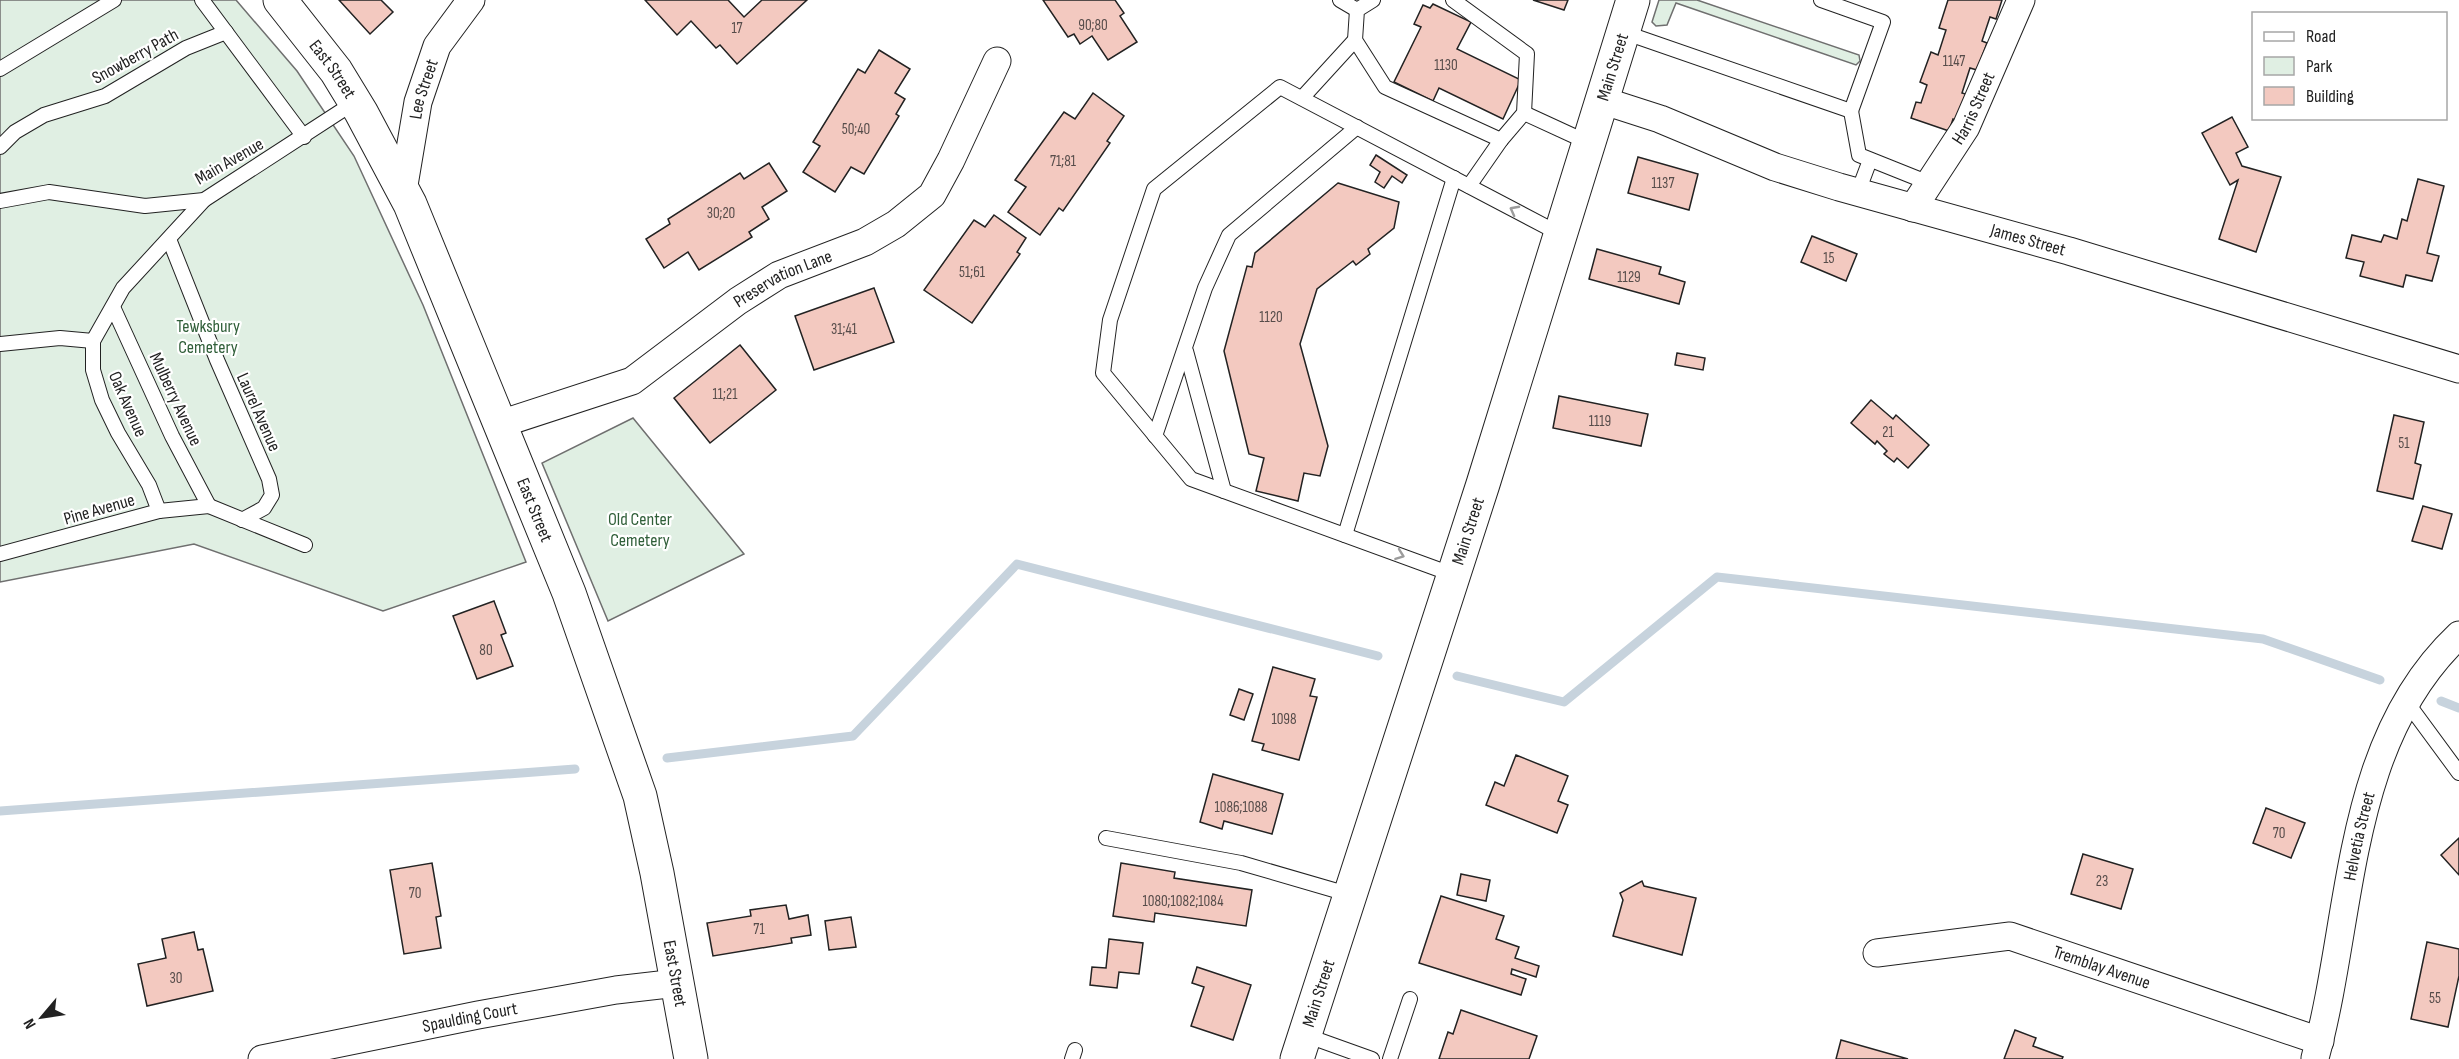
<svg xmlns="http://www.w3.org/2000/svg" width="2459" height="1059" font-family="'Sofia Sans Condensed',sans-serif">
  <rect width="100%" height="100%" fill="#fff"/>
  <!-- green -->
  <g fill="#e0efe3" stroke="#6f6f6f" stroke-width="1.5">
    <path d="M0,0H236L297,71L354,156L423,305L526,562L383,611L194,544L0,582Z"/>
    <path d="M1659,0H1697L1859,55L1860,61L1856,65L1676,3L1667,25L1656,26L1652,22Z"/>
    <path d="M633,418L744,554L608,621L542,463Z"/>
  </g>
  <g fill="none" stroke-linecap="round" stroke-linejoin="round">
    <!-- stream -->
    <g stroke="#c7d3dd" stroke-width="9">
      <path d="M1457,676L1564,702L1717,577L2263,639L2380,680"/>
      <path d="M2441,701L2459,708"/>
      <path d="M667,758L853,736L1017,564L1378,656"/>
      <path d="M0,811L575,769"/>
    </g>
  </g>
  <!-- building -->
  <g fill="#f3c9c0" stroke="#222" stroke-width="1.5">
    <path d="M339,0H381L393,12L370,34Z"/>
    <path d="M645,0H728L744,17L762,0H807L737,64L720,45L716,48L691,21L677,35Z"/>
    <path d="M1043,0H1115L1124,13L1120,16L1137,42L1108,60L1092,36L1080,44L1074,34L1068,37Z"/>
    <path d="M1533,0H1568L1564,10Z"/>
    <path d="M1948,0H2002L1996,19L1990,17L1982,41L1987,43L1977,70L1970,68L1962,93L1969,95L1960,122L1953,119L1949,131L1911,118L1916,102L1921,103L1927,85L1920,82L1931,52L1938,55L1946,30L1939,28Z"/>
    <path d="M1433,4L1471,22L1457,49L1521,80L1503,119L1439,88L1433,101L1394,82L1421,27L1414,24L1423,5L1430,8Z"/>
    <path d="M879,50L910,69L895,93L905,99L896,114L899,116L864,174L851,167L835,192L803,172L820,146L813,142L858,69L865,73Z"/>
    <path d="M1093,93L1124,116L1107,141L1110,143L1063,211L1059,208L1040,235L1008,212L1026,187L1015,180L1064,112L1075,119Z"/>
    <path d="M2232,117L2248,147L2236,153L2242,166L2281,177L2256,252L2219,239L2238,180L2230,185L2202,133Z"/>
    <path d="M1376,155L1407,175L1402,183L1392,176L1384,188L1375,182L1380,172L1370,165Z"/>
    <path d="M1638,157L1698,174L1689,210L1628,193Z"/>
    <path d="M769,163L787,191L762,207L769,219L749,232L752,237L699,270L688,252L664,268L646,239L670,224L668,219L740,173L744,179Z"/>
    <path d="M2418,179L2444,186L2427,253L2439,256L2432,281L2406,275L2403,287L2360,276L2364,262L2346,258L2352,235L2381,242L2384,235L2397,239L2402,219L2407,221Z"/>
    <path d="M1338,183L1399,202L1394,228L1368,249L1370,254L1356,265L1353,261L1317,289L1300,344L1328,446L1320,476L1304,473L1298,501L1256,491L1264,458L1249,454L1224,351L1247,266L1252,267L1255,253Z"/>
    <path d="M994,215L1026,238L1017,252L1020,254L972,323L924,290L974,220L985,227Z"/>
    <path d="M1812,236L1857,254L1846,281L1801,262Z"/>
    <path d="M1597,249L1661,267L1659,274L1685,282L1679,304L1589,279Z"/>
    <path d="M874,288L894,342L814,370L795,316Z"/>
    <path d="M740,345L776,390L710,443L674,398Z"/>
    <path d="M1677,353L1705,358L1703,370L1675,365Z"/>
    <path d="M1559,396L1648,414L1641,446L1553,428Z"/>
    <path d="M1871,400L1893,419L1896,415L1929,445L1908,468L1897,458L1894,462L1884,454L1887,451L1877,441L1875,444L1851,423Z"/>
    <path d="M2394,415L2424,422L2415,463L2421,465L2413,499L2377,491Z"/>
    <path d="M2423,506L2452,514L2442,549L2412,541Z"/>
    <path d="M494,601L506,633L501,635L513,666L477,679L453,616Z"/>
    <path d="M1273,667L1315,679L1310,696L1317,697L1299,760L1262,750L1264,744L1252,741Z"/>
    <path d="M1239,689L1253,694L1244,720L1230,715Z"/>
    <path d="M1516,755L1568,776L1558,801L1568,805L1557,833L1486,805L1495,782L1504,786Z"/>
    <path d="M1213,774L1283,794L1272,834L1224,821L1222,829L1200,822Z"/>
    <path d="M2266,808L2305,823L2291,858L2253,843Z"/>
    <path d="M2459,838V875L2441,855Z"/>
    <path d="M2083,854L2133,869L2121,909L2071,894Z"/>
    <path d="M432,863L441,916L436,917L441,948L404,954L390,870Z"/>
    <path d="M1121,863L1175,872L1174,878L1252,890L1246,926L1155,913L1154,922L1113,916Z"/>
    <path d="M1461,874L1490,880L1486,901L1457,895Z"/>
    <path d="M1642,881L1644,886L1696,898L1682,955L1613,936L1623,900L1620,893Z"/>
    <path d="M1441,896L1504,916L1496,939L1519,947L1515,958L1539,966L1536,977L1512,969L1511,974L1526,979L1521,995L1419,963Z"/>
    <path d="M786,905L789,919L808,915L811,935L791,938L792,943L713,956L707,923L751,916L750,910Z"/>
    <path d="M851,917L856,947L829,950L825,921Z"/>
    <path d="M194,932L198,950L203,949L213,991L147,1006L138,964L166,958L162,939Z"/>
    <path d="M1109,939L1143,943L1139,974L1119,972L1117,988L1090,985L1092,967L1106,968Z"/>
    <path d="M2427,942L2459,949V976L2448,1027L2411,1019Z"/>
    <path d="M1197,967L1251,985L1233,1040L1191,1026L1204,987L1192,983Z"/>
    <path d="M1461,1010L1537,1036L1529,1059H1439L1448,1032L1453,1034Z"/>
    <path d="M2015,1030L2036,1038L2033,1046L2063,1057L2062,1059H2004Z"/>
    <path d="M1841,1040L1908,1059H1836Z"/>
  </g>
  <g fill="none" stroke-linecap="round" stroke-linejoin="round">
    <defs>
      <g id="service">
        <path d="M202,0L304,137"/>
        <path d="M1340,0L1357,10"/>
        <path d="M1373,0L1357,10L1355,40L1385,87L1501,140L1524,113L1527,54L1453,0"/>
        <path d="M1623,32L1851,111L1883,22L1821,0"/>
        <path d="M0,69L114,0"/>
        <path d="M1302,98L1355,40"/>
        <path d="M1851,111L1859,155L1929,183"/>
        <path d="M1524,113L1587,142"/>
        <path d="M0,147L15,132L44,115L105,96L186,48L226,32"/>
        <path d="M1469,186L1501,140"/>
        <path d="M1858,192L1870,160"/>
        <path d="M0,201L49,192L145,206L204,200L355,102"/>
        <path d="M169,239L217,360L269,479L272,495L264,508L242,520"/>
        <path d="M113,307L172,436L209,506"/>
        <path d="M0,344L60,338L93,341"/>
        <path d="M1186,351L1224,491"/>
        <path d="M1155,436L1205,288L1229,235L1357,127"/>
        <path d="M209,506L305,545"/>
        <path d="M159,511L149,485L118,433L102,400L93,370V341L123,288L204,200"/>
        <path d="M1345,535L1454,178"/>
        <path d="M0,554L159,511L209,506"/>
        <path d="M1454,575L1191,479L1103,373L1110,320L1154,189L1280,87L1560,234"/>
        <path d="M2406,701L2459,773"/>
        <path d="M1106,838L1241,863L1351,895"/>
        <path d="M1305,1035L1372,1059"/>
        <path d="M1072,1059L1075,1050"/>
        <path d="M1390,1059L1410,999"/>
      </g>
      <g id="minor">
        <path id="s1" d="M1601,100L1660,119L1775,167L1839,187L2069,251L2459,369"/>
        <path id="s2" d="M403,191L418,102L437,46L471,0"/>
        <path id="s3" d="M1913,208L1966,127L2021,0"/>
        <path id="s4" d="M500,424L632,381L738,301L779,275L865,242L896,224L932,195L951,160L997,61"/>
        <path id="s5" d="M1877,953L2010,936L2320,1041"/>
        <path id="s6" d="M2315,1058C2354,916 2344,743 2459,635"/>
        <path id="s7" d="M262,1059L478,1015L616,990L677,983"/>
      </g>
      <g id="secondary">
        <path id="s8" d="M280,0L336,71L361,112L410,204L569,593L640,796L657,873L691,1059"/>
        <path id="s9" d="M1297,1059L1483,484L1633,0"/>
      </g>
    </defs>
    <!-- service casing -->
    <use href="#service" stroke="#222" stroke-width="16"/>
    <!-- minor casing -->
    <use href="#minor" stroke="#222" stroke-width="29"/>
    <!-- secondary casing -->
    <use href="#secondary" stroke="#222" stroke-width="35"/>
    <!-- service -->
    <use href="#service" stroke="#fff" stroke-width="14"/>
    <!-- minor -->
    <use href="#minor" stroke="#fff" stroke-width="27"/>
    <!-- secondary -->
    <use href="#secondary" stroke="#fff" stroke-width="33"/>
  </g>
  <!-- one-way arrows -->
  <defs><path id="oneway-chevron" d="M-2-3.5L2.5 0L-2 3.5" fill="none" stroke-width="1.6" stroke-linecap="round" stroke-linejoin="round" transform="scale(1.5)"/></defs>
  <g stroke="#9c9c9c">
    <use href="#oneway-chevron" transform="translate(1514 210) rotate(-152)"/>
    <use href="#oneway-chevron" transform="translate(1400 555) rotate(20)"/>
  </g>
  <g text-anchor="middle" stroke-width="4.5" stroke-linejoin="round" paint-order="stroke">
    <!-- number labels -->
    <g font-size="15" fill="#564c4a">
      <text x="1093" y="30">90;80</text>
      <text x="737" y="33">17</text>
      <text x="1954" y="66">1147</text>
      <text x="1446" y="70">1130</text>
      <text x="856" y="134">50;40</text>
      <text x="1063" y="166">71;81</text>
      <text x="1663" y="188">1137</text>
      <text x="721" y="218">30;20</text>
      <text x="1829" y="263">15</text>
      <text x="972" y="277">51;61</text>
      <text x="1629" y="282">1129</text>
      <text x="1271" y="322">1120</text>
      <text x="844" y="334">31;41</text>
      <text x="725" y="399">11;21</text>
      <text x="1600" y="426">1119</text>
      <text x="1888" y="437">21</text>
      <text x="2404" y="448">51</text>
      <text x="486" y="655">80</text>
      <text x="1284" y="724">1098</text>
      <text x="1241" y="812">1086;1088</text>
      <text x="2279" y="838">70</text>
      <text x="2102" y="886">23</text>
      <text x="415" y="898">70</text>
      <text x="1183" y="906">1080;1082;1084</text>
      <text x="759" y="934">71</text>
      <text x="176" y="983">30</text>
      <text x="2435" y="1003">55</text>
    </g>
    <!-- street labels -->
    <g font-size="18" fill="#222" stroke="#fff">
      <text transform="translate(135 56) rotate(-29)" y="6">Snowberry Path</text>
      <text dy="6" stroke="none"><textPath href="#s9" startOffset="1041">Main Street</textPath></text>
      <text dy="6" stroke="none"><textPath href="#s8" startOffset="87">East Street</textPath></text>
      <text dy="6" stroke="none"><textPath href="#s2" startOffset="104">Lee Street</textPath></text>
      <text dy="6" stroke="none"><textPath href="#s3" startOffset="117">Harris Street</textPath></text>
      <text transform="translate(229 161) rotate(-30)" y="6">Main Avenue</text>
      <text dy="6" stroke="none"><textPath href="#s1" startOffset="450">James Street</textPath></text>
      <text dy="6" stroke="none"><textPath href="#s4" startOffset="322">Preservation Lane</textPath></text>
      <text transform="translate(176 399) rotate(65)" y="6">Mulberry Avenue</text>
      <text transform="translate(128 404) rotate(66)" y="6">Oak Avenue</text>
      <text transform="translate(259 412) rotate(66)" y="6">Laurel Avenue</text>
      <text transform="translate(99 509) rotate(-16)" y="6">Pine Avenue</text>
      <text dy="6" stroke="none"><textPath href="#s8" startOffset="573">East Street</textPath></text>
      <text dy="6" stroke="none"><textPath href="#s9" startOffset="555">Main Street</textPath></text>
      <text dy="6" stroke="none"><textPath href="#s6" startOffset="226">Helvetia Street</textPath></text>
      <text dy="6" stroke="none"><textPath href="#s5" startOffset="231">Tremblay Avenue</textPath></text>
      <text dy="6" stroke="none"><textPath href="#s8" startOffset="1059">East Street</textPath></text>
      <text dy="6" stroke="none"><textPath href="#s9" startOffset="69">Main Street</textPath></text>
      <text dy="6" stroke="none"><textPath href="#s7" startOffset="212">Spaulding Court</textPath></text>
    </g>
    <!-- park labels -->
    <g font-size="18" fill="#2f5e38" stroke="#fff">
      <text x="208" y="332">Tewksbury<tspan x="208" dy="21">Cemetery</tspan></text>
      <text x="640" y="525">Old Center<tspan x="640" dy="21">Cemetery</tspan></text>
    </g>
  </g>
  <!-- legend -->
  <rect x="2252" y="12" width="195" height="108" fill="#ffffff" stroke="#a7a7a7" stroke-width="1.5"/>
  <rect x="2264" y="32" width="30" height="9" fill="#ffffff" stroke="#a7a7a7" stroke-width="1.5"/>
  <text x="2306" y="42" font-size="18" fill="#222222">Road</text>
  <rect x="2264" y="57" width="30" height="18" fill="#e0efe3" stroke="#a7a7a7" stroke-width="1.5"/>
  <text x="2306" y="72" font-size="18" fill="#222222">Park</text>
  <rect x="2264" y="87" width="30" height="18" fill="#f3c9c0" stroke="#a7a7a7" stroke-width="1.5"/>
  <text x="2306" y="102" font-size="18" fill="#222222">Building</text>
  <!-- north arrow -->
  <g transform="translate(42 1017) rotate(241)" stroke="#ffffff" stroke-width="4.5" paint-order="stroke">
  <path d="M0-4.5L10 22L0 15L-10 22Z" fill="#222222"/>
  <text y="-9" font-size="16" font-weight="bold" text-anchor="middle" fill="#222222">N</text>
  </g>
</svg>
